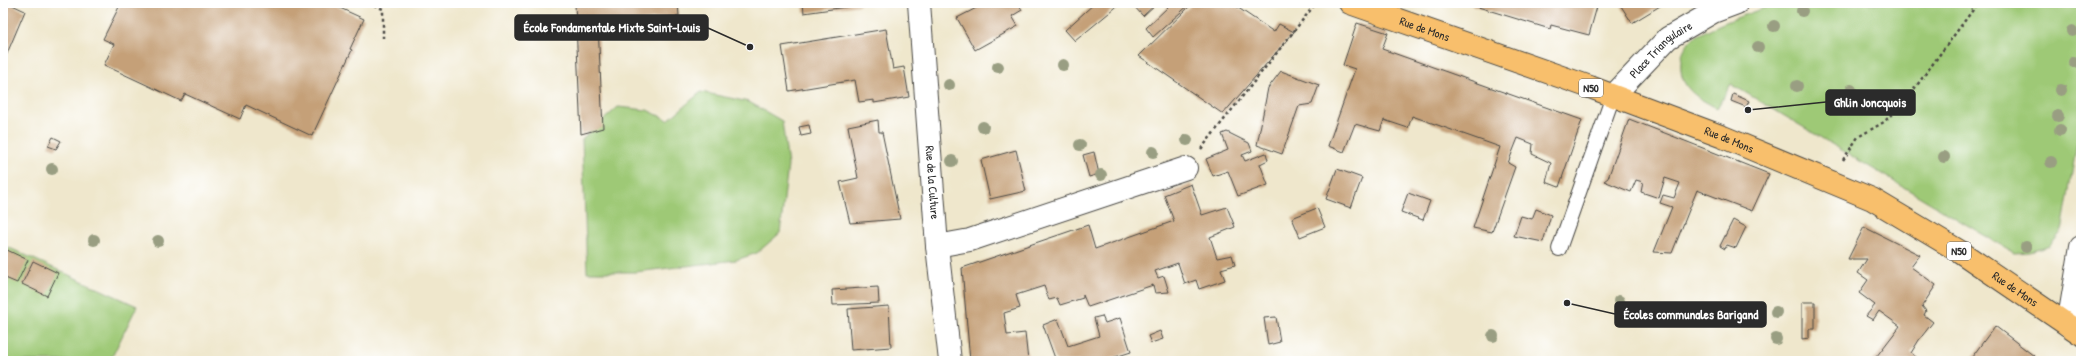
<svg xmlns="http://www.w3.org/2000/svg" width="2084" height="364" font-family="'Patrick Hand',sans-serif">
  <rect width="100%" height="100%" fill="#fff"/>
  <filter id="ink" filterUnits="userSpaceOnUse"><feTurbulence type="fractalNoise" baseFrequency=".025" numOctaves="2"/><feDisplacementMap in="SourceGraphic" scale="8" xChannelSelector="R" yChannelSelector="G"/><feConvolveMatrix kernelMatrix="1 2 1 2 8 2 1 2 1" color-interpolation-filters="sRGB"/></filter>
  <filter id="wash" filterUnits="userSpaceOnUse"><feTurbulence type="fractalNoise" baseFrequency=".012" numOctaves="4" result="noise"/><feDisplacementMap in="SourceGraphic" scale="16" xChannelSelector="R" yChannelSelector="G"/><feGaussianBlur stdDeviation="0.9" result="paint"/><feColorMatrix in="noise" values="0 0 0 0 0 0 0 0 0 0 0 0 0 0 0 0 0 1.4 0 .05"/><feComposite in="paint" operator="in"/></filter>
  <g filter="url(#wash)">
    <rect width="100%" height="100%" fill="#efe7cc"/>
    <!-- green -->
    <g fill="#9ec976" stroke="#647a50">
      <path d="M1779,3H2081V120L2062,231L2050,246L2030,252L2014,253L1731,84L1717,108C1701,100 1682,90 1681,70C1680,60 1682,50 1689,42C1702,28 1759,10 1779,3Z"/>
      <path d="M701,92L749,102L782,121L788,165L780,233L757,253L736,260L636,272H587L582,139L618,107L647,110L668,120Z"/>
      <path d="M3,245L137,306L110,361H3Z"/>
    </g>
    <g id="blocks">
      <!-- building -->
      <g fill="#c5a078">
        <path d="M3,3H8L25,11L3,63Z"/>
        <path d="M121,3H329L364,19L350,49L352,50L312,136L246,105L240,119L185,94L181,101L104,65L114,44L103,39Z"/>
        <path d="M575,3H678L679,16L598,26L603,128L581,134Z"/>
        <path d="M803,3H860V5L804,13Z"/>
        <path d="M986,3H1018L1022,10L1012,16L1018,26L975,50L957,18Z"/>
        <path d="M1095,3H1121L1075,41L1065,30Z"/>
        <path d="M1131,3H1157L1143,16Z"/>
        <path d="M1164,3H1191L1153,37L1146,28L1168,7Z"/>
        <path d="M1193,3H1231L1274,32L1279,24L1294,32L1223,114L1139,56Z"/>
        <path d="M1465,3H1598L1589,35L1551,25L1550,29Z"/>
        <path d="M1619,3H1665L1632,23Z"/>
        <path d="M1357,23L1388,33L1382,49L1582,120L1559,187L1546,182L1551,163L1532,154L1533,144L1518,138L1508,163L1515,167L1492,232L1473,228L1500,147L1412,116L1408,128L1384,120L1380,131L1355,124L1344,152L1328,146L1355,69L1343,65Z"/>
        <path d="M886,29L893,69L904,67L909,97L874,103V100L859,102L855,80L789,91L782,46Z"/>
        <path d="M1281,71L1319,85L1312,104L1299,106L1282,154L1257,145L1268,88Z"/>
        <path d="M1733,94L1749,101L1746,107L1731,101Z"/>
        <path d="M1629,119L1769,174L1752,211L1697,190L1672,253L1654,252L1672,207L1660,203L1663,195L1674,198L1680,183L1665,178L1659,198L1641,192L1643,182L1636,180L1631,192L1604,181L1608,178Z"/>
        <path d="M878,120L879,132H882L900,219L850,223L840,182L858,178L848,126Z"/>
        <path d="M809,125L811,134L801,136L799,127Z"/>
        <path d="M1227,132L1249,143L1252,151L1242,155L1245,161L1266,153L1268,160L1260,164L1268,185L1238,196L1228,171L1213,176L1206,159L1228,150L1222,134Z"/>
        <path d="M53,137L61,141L56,149L48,146Z"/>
        <path d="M1016,150L1026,191L990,199L981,160Z"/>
        <path d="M1094,152L1099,174L1089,177L1083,155Z"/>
        <path d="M1337,169L1362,178L1351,208L1326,199Z"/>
        <path d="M1191,184L1202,215L1227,207L1235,227L1210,237L1217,258L1232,255L1235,265L1221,269L1225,280L1199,289L1196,280L1185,284L1178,263L1155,271L1158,278L1164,276L1169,292L1155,293L1153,285L1088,307L1083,295V298L1060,305L1057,298L1049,300L1044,286L1016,295L1020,308L1004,313L1007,335L1025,333L1028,361H970L962,268L1088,225L1095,249L1174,221L1164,195Z"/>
        <path d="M1408,193L1430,201L1423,220L1401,212Z"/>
        <path d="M1317,208L1325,227L1300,237L1292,218Z"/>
        <path d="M1536,209L1551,215L1543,242L1514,236L1521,216L1532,219Z"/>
        <path d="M1733,220L1746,227L1736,248L1727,245L1725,249L1720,246Z"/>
        <path d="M1864,227L1920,255L1911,267L1936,285L1922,306L1926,311L1924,315L1933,322L1919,340L1911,353L1921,361H1873L1900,326L1879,311L1873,320L1866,316L1875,305L1859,293L1868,280L1858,273L1867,259H1848Z"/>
        <path d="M5,249L28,260L17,283L3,277V252Z"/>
        <path d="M33,261L58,273L47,296L22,284Z"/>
        <path d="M878,287L879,303L833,305L832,290Z"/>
        <path d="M1802,302H1815V329H1809V338L1802,339Z"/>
        <path d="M889,306L891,347L851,350L848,309Z"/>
        <path d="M1102,316L1105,323L1120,318L1131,352L1103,361H1056L1043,325L1058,319L1068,346L1099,336L1094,318Z"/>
        <path d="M1276,317L1280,342L1268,345L1264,318Z"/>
        <path d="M1995,326L2034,356L2031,361H1969Z"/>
        <path d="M1160,331L1163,339L1151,343L1148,336Z"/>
      </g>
    </g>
  </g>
  <g filter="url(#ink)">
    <use href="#blocks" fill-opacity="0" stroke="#484743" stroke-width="1"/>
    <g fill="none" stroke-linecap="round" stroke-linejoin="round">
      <defs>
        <path id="lane" d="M1559,249L1613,96"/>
        <g id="street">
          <path id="s1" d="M919,3L937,246L950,361"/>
          <path id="s2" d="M1613,96L1668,38L1713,12L1737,3"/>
          <path d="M937,246L970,240L1186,168"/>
          <path d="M2068,325L2081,247"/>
        </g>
        <g id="primary">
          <path id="s3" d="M1350,3L1590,87L1723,137L1872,199L1959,251L2081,334"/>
        </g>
      </defs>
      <!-- lane casing -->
      <use href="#lane" stroke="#484743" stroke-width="16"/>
      <!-- street casing -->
      <use href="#street" stroke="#484743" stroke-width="24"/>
      <!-- primary casing -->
      <use href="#primary" stroke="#484743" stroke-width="24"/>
      <!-- path -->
      <g stroke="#484743" stroke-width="2.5" stroke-dasharray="3 3" stroke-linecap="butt">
        <path d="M369,3L383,9V38"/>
        <path d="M1201,149L1316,3"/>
        <path d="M1843,160L1858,137L1884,122L1906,100L1978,3"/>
      </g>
      <!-- lane -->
      <use href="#lane" stroke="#fff" stroke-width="14"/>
      <!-- street -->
      <use href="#street" stroke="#fff" stroke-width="22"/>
      <!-- primary -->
      <use href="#primary" stroke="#f8bf6c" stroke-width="22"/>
    </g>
    <!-- trees -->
    <g fill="#999e82">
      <circle cx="1802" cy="11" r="6"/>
      <circle cx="1774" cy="26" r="6"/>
      <circle cx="2072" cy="31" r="6"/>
      <circle cx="1758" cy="47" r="6"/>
      <circle cx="2074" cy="62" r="6"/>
      <circle cx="1063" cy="65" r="6"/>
      <circle cx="998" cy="67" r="6"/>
      <circle cx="949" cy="85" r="6"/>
      <circle cx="1797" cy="86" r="6"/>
      <circle cx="1851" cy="90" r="6"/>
      <circle cx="2061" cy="90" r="6"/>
      <circle cx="2058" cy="116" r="6"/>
      <circle cx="983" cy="127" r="6"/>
      <circle cx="2060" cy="130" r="6"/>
      <circle cx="1187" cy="140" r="6"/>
      <circle cx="1080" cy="145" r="6"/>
      <circle cx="1153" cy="152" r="6"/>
      <circle cx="1944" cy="157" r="6"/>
      <circle cx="952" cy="161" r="6"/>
      <circle cx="2051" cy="162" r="6"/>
      <circle cx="52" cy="169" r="6"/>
      <circle cx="1101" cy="175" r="6"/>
      <circle cx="94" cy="240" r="6"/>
      <circle cx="158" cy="241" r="6"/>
      <circle cx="2026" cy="247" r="6"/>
      <circle cx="1619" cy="301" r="6"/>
      <circle cx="1776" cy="312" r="6"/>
      <circle cx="1493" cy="336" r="6"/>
      <circle cx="1776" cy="339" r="6"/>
    </g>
  </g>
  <g text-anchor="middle" stroke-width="3.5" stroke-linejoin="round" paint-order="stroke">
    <!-- shield labels -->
    <g fill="#fff" stroke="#6b6b6b" stroke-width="1">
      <rect x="1579" y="79" width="24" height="18" rx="3"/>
      <rect x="1947" y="242" width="24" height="18" rx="3"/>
    </g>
    <g font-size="11" font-weight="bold" fill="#2b2b2b">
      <text x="1591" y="92">N50</text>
      <text x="1959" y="255">N50</text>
    </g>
    <!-- street labels -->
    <g font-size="12" fill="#2b2b2b" stroke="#fff">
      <text dy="4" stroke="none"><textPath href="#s3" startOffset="79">Rue de Mons</textPath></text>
      <text dy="4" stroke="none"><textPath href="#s2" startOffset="67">Place Triangulaire</textPath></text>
      <text dy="4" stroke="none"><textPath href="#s3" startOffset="403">Rue de Mons</textPath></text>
      <text dy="4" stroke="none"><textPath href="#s1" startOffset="180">Rue de la Culture</textPath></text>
      <text dy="4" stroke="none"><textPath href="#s3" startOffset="727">Rue de Mons</textPath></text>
    </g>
  </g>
  <!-- callouts -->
  <path fill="none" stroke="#2b2b2b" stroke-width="1.5" d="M750 47L708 28M1748 110L1826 102M1567 303L1615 314"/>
  <g fill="#2b2b2b" stroke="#fff" stroke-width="1.5">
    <circle cx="750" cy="47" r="4"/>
    <circle cx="1748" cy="110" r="4"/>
    <circle cx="1567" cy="303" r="4"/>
  </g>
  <g fill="#2b2b2b" stroke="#2b2b2b" stroke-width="1.5">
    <rect x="515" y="15" width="193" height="25" rx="4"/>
    <rect x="1826" y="90" width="89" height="25" rx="4"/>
    <rect x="1615" y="302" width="151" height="25" rx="4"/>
  </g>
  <g font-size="13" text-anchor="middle" font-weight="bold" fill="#fff">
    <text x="612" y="32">École Fondamentale Mixte Saint-Louis</text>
    <text x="1870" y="107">Ghlin Joncquois</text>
    <text x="1691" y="319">Écoles communales Barigand</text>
  </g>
  <!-- margin -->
  <rect width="2084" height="364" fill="none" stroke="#fff" stroke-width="16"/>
</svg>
